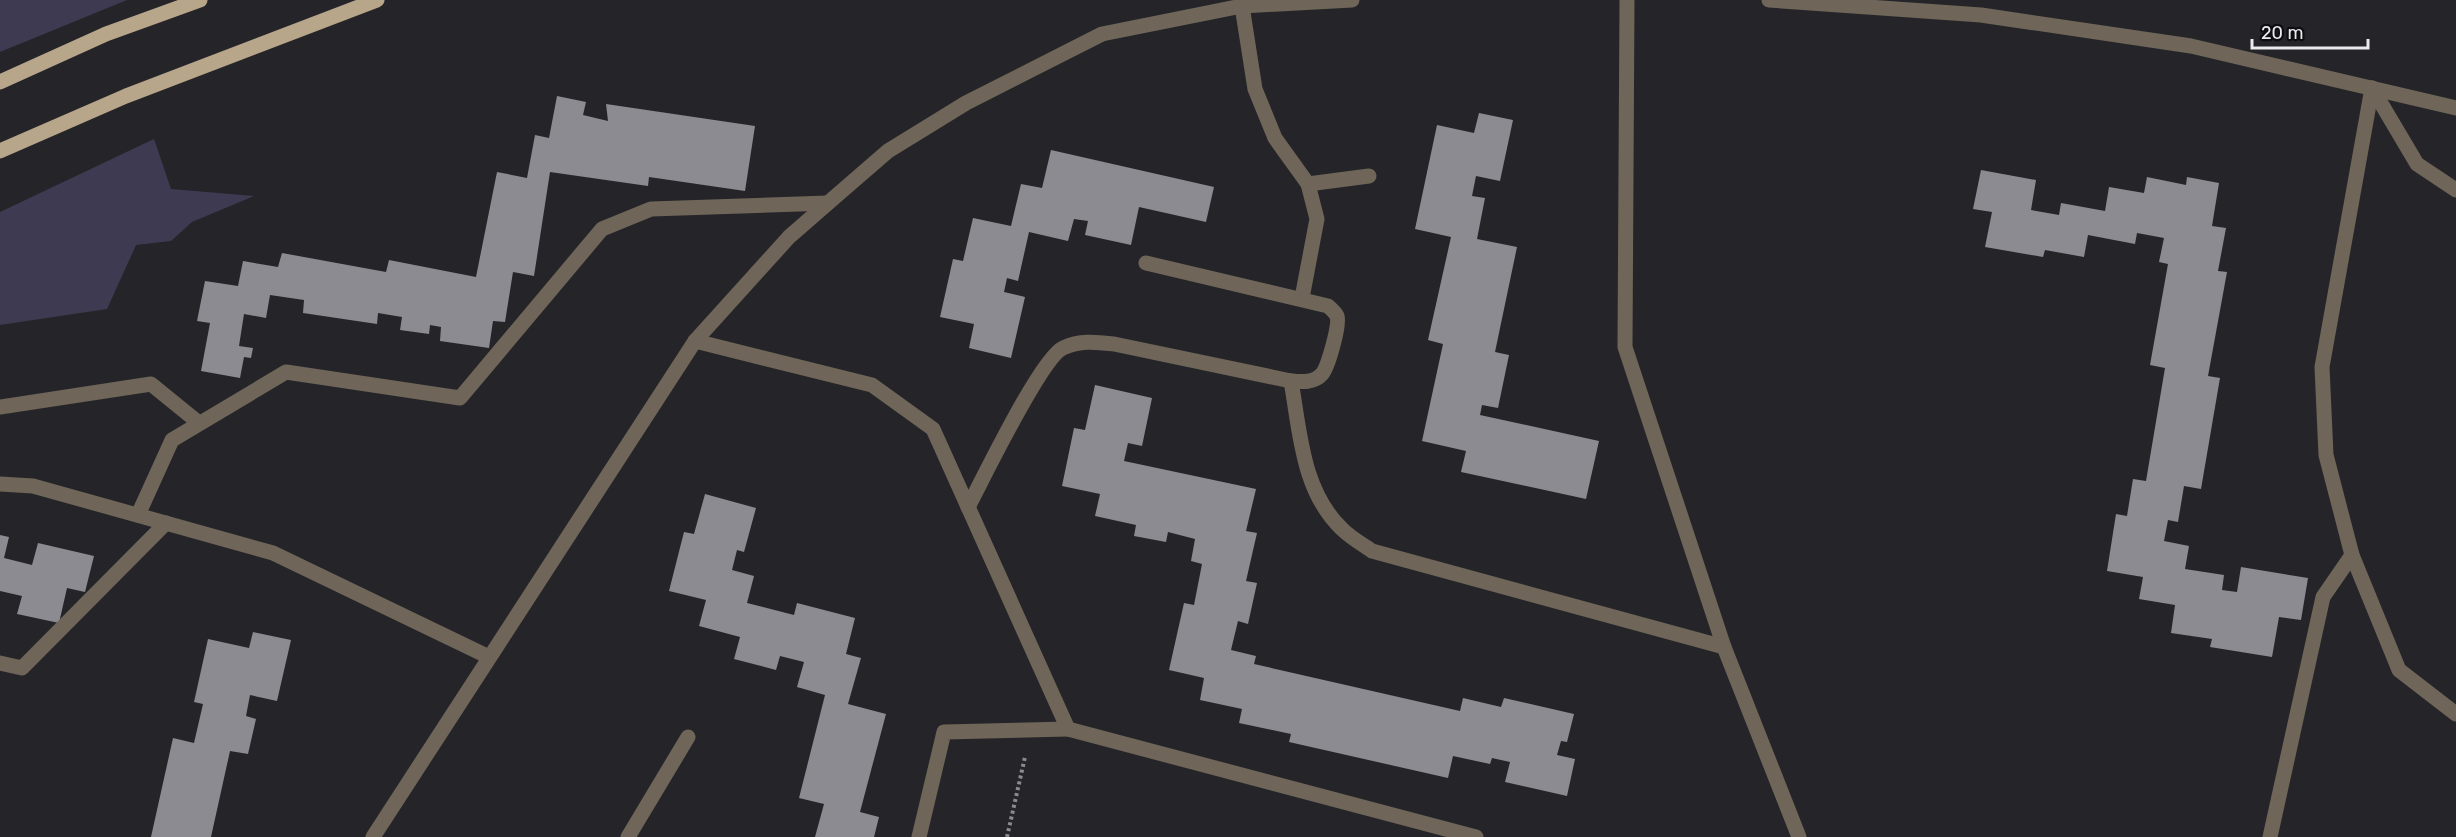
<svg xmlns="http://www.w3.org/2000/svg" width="2456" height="837" font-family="Rubik,sans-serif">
  <rect width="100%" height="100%" fill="#252529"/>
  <!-- green -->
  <g fill="#3e3a52">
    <path d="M0,0H127L0,52Z"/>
    <path d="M154,139L171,189L254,196L192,222L171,241L136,245L107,309L0,325V212Z"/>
  </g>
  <!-- building -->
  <g fill="#8c8b91">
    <path d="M557,96L586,102L583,115L608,121L606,104L755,126L745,191L649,177L648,186L550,172L534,276L513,272L505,322L493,321L489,348L440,341L441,327L430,325L429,334L400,330L402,317L378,313L377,324L303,313L304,300L270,295L266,318L244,314L239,346L253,348L251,358L244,357L240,378L201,371L210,323L197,321L205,281L238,286L243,261L278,267L282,253L386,272L389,260L476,277L497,172L527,178L535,135L549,138Z"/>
    <path d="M1479,113L1513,120L1500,181L1476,176L1472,196L1485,198L1477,239L1517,247L1495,352L1509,355L1498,408L1482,405L1480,415L1599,441L1586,499L1461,472L1466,451L1422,441L1443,344L1428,340L1451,237L1415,229L1437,125L1474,133Z"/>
    <path d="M1051,150L1214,187L1206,222L1139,207L1131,245L1085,235L1088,221L1074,219L1068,241L1029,232L1018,281L1007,278L1004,292L1025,297L1011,358L969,348L974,324L940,317L953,259L963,261L973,218L1011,226L1021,184L1042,188Z"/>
    <path d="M1981,170L2036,180L2031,210L2059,215L2061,203L2105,211L2109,187L2144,193L2147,177L2186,185L2187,177L2219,183L2212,226L2226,228L2218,271L2227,272L2208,376L2220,378L2201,489L2184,486L2178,522L2168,520L2164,541L2189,546L2185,569L2224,575L2222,590L2237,592L2241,567L2308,578L2301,620L2279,617L2272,657L2210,647L2212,639L2171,633L2175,605L2139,599L2143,577L2107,571L2116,514L2127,516L2133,479L2146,481L2165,368L2150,365L2168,264L2159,262L2164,238L2137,233L2135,244L2088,235L2084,257L2045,250L2043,257L1985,247L1992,212L1973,209Z"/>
    <path d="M1095,385L1152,398L1142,446L1128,443L1124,461L1256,489L1246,531L1257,533L1246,581L1257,583L1248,624L1238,621L1231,650L1256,656L1254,664L1460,711L1463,698L1501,707L1504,698L1574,714L1567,742L1561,741L1557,755L1575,759L1567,796L1505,782L1510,762L1492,758L1490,764L1453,756L1448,778L1289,742L1291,734L1239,723L1242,709L1200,700L1204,678L1169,670L1184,603L1194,605L1202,564L1191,561L1195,539L1168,532L1166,542L1134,536L1136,525L1095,516L1100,494L1062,486L1074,428L1085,430Z"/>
    <path d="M705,494L756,508L744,552L737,550L732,570L754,576L747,603L794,615L797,603L855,618L846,654L861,658L848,704L886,714L860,812L879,817L874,837H815L824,804L799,798L825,695L797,687L804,662L780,656L776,670L734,659L740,637L699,626L706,600L669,591L684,532L694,534Z"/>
    <path d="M0,535L9,537L4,558L32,565L38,543L94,556L85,592L67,588L59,623L17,614L22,596L0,591Z"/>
    <path d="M253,632L291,640L277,701L250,695L246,716L256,719L248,754L230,751L211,837H151L173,738L194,743L203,704L194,702L208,639L249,648Z"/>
  </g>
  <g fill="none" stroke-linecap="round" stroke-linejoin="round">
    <!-- path -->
    <path stroke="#8b8b8e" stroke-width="4" stroke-dasharray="3 3" stroke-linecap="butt" d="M1007,837L1025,757"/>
    <!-- minor -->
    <g stroke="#6f6659" stroke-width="15">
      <path d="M1627,0L1625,347L1724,647L1799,837"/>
      <path d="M1769,0L1981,15L2191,46L2456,108"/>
      <path d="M1242,6L1255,89L1275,138L1308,184L1317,219L1302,298"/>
      <path d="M2372,88L2322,367L2326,455L2352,555L2399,670L2456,714"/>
      <path d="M2372,88L2417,164L2456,190"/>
      <path d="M1308,184L1369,176"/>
      <path d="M695,341L872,385L933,429L1068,729L1476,837"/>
      <path d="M1291,381C1300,432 1302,491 1342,529C1351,538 1362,544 1372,551L1724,647"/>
      <path d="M0,407L151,384L199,423"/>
      <path d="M0,484L33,486L273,553L489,657"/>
      <path d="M968,507C983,479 1041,358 1063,348C1080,340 1096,342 1114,344L1291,381C1302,382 1314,383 1322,374C1328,367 1340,325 1337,316C1335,312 1330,308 1328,306L1146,263"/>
      <path d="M138,515L172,440L286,372L460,398L602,229L651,209L828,203"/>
      <path d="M0,663L22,668L166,523"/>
      <path d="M373,837L695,341L789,237L828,203L888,151L966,103L1102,34L1242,6L1352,0"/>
      <path d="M628,837L688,737"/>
      <path d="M919,837L944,732L1068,729"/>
      <path d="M2270,837L2323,597L2352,555"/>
    </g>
    <!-- major -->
    <g stroke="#b8a68b" stroke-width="15">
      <path d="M0,82L106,34L200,0"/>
      <path d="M0,151L126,96L377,0"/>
    </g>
  </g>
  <!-- scale -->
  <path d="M2252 39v9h116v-9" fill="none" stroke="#ebebee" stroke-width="3"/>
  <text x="2261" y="39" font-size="18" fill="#ebebee" stroke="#0e0e10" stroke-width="4.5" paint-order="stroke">20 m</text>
</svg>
